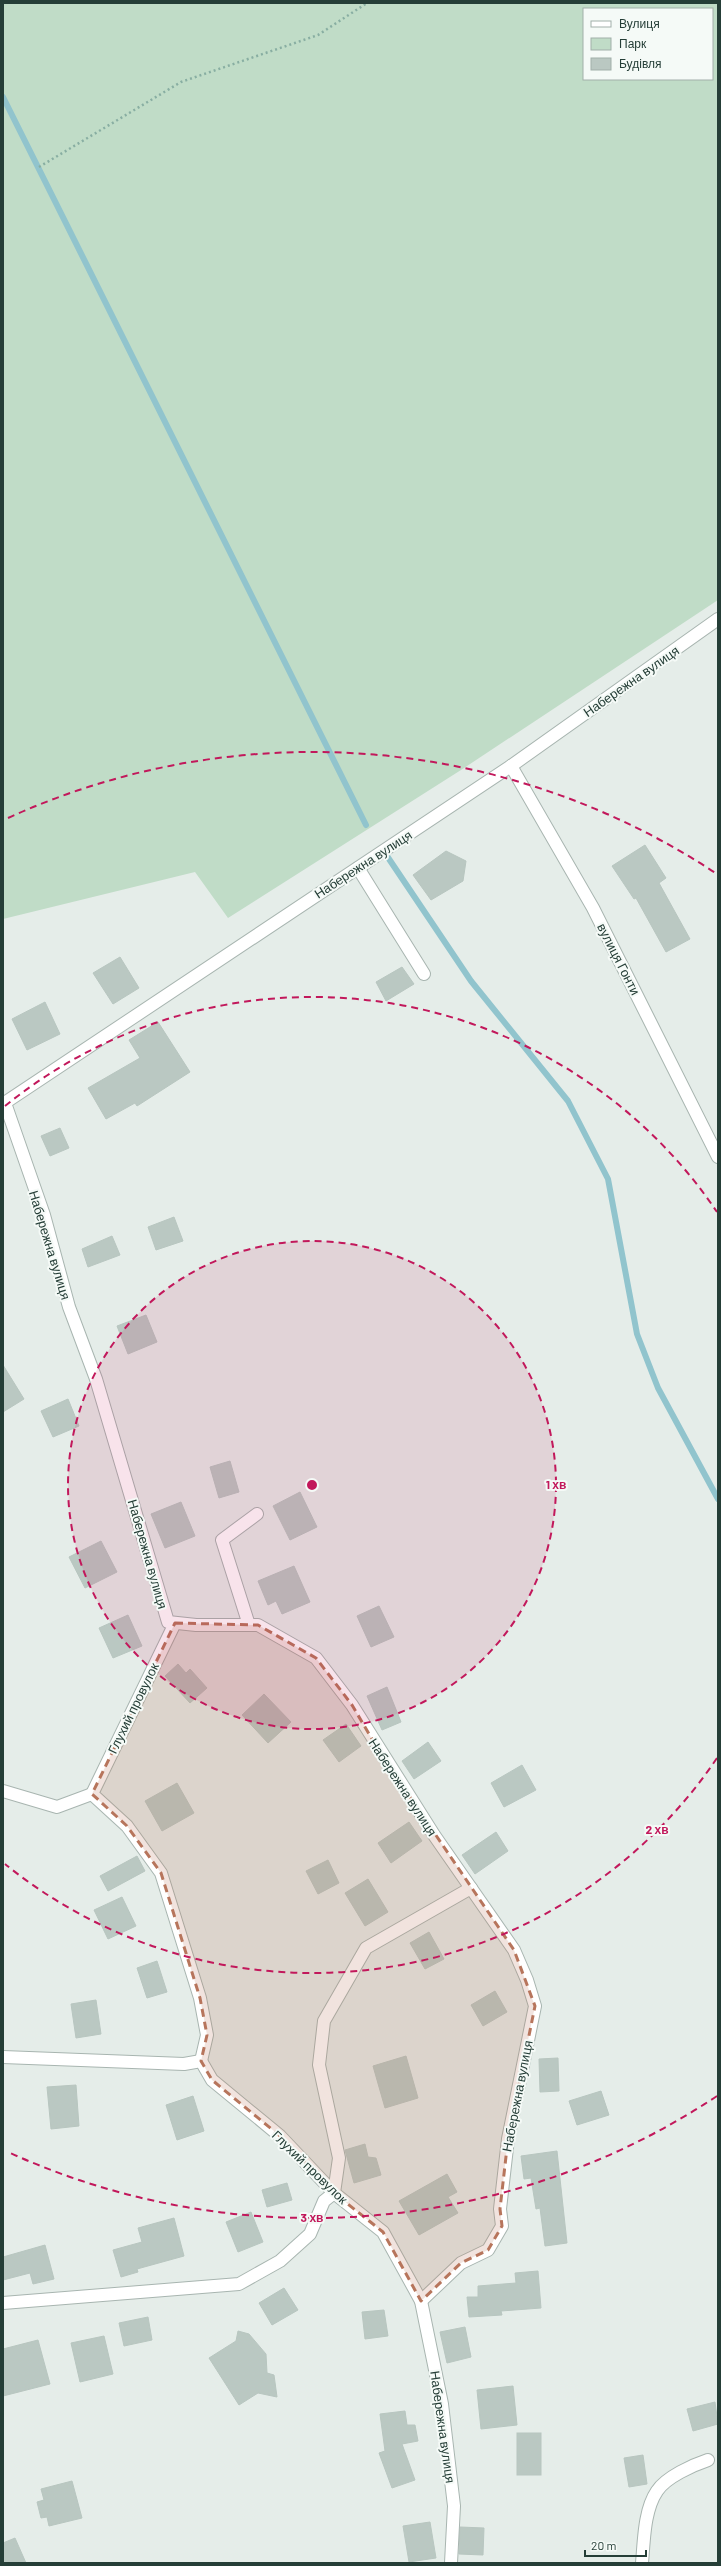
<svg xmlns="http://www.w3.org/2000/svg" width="721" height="2566" font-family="Barlow,sans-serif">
  <rect width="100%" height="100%" fill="#e5ede9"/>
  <!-- green -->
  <path fill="#c0dcc7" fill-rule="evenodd" d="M3,3H718V600L461,770L228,918L195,872L3,919ZM584,9H712V79H584Z"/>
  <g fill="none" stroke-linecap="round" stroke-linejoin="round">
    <!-- stream -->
    <g stroke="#91c4cd" stroke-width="6">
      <path d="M3,97L366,825"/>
      <path d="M387,856L471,981L568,1101L608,1179L637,1334L658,1388L718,1499"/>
    </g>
  </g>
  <!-- building -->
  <g fill="#bac8c2" stroke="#b8c6c0">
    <path d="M645,845L666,878L659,883L690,939L666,952L636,898L634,899L612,866Z"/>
    <path d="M446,851L466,861L463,881L431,900L413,875Z"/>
    <path d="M120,957L139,988L113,1004L93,973Z"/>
    <path d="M402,967L414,984L386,1001L376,982Z"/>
    <path d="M45,1002L60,1034L27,1050L12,1019Z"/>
    <path d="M158,1022L190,1072L137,1106L135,1103L106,1119L88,1088L140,1058L129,1040Z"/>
    <path d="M60,1128L69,1148L50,1156L41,1136Z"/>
    <path d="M174,1217L183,1241L156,1250L148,1227Z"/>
    <path d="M112,1236L120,1255L88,1267L82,1249Z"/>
    <path d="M146,1315L157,1342L128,1354L117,1326Z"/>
    <path d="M3,1365L24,1399L3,1412Z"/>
    <path d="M68,1399L79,1426L53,1437L41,1411Z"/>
    <path d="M230,1461L239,1492L219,1498L210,1467Z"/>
    <path d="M300,1492L317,1527L290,1540L273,1506Z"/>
    <path d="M181,1502L195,1536L165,1548L151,1514Z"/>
    <path d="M101,1541L117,1572L85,1588L69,1557Z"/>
    <path d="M294,1566L310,1602L282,1614L276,1601L268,1605L258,1581Z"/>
    <path d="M379,1606L394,1637L371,1647L357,1616Z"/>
    <path d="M128,1615L142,1646L113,1658L99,1628Z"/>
    <path d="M178,1664L186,1673L190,1669L207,1688L190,1703L165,1676Z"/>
    <path d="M387,1687L401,1722L382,1730L367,1696Z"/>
    <path d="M264,1694L291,1722L268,1743L242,1715Z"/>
    <path d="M346,1724L361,1746L339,1762L323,1740Z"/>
    <path d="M428,1742L441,1761L414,1779L402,1761Z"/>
    <path d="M522,1765L536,1790L504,1807L491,1783Z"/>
    <path d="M177,1783L194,1813L162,1831L145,1801Z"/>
    <path d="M409,1822L422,1841L391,1863L378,1843Z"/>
    <path d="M496,1832L508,1851L475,1874L462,1855Z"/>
    <path d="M137,1856L145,1871L108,1891L100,1876Z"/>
    <path d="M328,1860L339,1883L318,1894L306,1871Z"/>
    <path d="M368,1879L388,1912L365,1926L345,1893Z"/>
    <path d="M122,1897L136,1926L108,1939L94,1910Z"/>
    <path d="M429,1932L444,1959L425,1969L410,1943Z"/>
    <path d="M157,1961L167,1992L147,1998L137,1968Z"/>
    <path d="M495,1991L507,2012L483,2026L471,2005Z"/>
    <path d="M96,2000L101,2034L76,2038L71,2004Z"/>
    <path d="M406,2056L418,2098L385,2108L373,2066Z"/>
    <path d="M558,2058L559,2091L540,2092L539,2059Z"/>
    <path d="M76,2085L79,2126L51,2129L47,2087Z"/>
    <path d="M601,2091L609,2115L577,2125L569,2101Z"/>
    <path d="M193,2096L204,2131L177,2140L166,2105Z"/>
    <path d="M365,2144L368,2157L376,2158L381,2175L354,2183L345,2150Z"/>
    <path d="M557,2151L567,2243L545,2246L540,2208L536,2209L531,2178L524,2179L521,2156Z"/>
    <path d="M447,2174L457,2192L448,2197L458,2213L419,2235L399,2201Z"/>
    <path d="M287,2183L292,2200L267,2207L262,2190Z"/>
    <path d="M251,2212L263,2242L238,2252L226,2222Z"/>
    <path d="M174,2218L184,2256L137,2269L138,2272L121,2277L113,2250L142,2242L138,2228Z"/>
    <path d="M45,2245L54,2279L33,2284L30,2273L3,2280V2257Z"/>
    <path d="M538,2271L541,2308L501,2311L502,2315L469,2317L467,2297H478V2286L516,2283L515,2273Z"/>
    <path d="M284,2288L298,2310L272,2325L259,2303Z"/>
    <path d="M384,2310L388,2336L365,2339L362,2312Z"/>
    <path d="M148,2317L152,2340L124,2346L119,2323Z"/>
    <path d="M465,2327L471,2357L447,2363L440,2332Z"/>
    <path d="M238,2331L249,2334L266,2354L267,2373L274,2375L277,2397L258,2393L239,2405L209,2358L236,2341Z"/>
    <path d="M104,2336L113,2374L80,2382L71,2343Z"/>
    <path d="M38,2340L50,2384L3,2396V2349Z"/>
    <path d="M513,2386L517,2425L481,2429L477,2390Z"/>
    <path d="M715,2402L718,2424L693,2431L687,2409Z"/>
    <path d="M405,2411L407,2425H415L418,2441L402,2444L415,2480L392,2488L379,2453L385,2451L380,2414Z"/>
    <rect x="517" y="2433" width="24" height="42"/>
    <path d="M643,2455L647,2484L629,2487L624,2458Z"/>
    <path d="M72,2481L82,2518L49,2526L47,2517L41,2518L37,2502L44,2500L41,2489Z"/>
    <path d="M430,2522L436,2558L409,2562L403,2526Z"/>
    <path d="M460,2527L484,2528L483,2555L459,2554Z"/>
    <path d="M15,2538L26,2563H3V2543Z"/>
  </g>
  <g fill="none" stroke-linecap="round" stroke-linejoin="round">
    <defs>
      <g id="street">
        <path d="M511,766L593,908L718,1157"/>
        <path d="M358,868L424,974"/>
        <path d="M5,1103L44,1215L69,1307L96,1379L168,1622L196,1625H258L316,1658L352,1705L434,1835L514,1950L527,1980L535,2006L508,2139L500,2209L502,2226L488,2250L461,2263L421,2301"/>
        <path d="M3,1104L511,766L718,619"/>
        <path d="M175,1623L92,1794L127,1826L161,1873L200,1998L207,2035L201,2061"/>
        <path d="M249,1625L222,1540L257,1514"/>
        <path d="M3,1791L57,1807L92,1794"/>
        <path d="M3,2057L184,2064L201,2061L212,2080L280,2136L334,2193L383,2232L421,2301L442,2404L454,2506L451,2563"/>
        <path d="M3,2303L239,2284L280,2261L310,2234L324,2201L334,2193L339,2158L319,2065L324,2021L366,1948L471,1888"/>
        <path d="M642,2563C644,2541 644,2510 657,2491C666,2477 693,2465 708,2460"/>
      </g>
    </defs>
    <!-- street casing -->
    <use href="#street" stroke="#a8b5b0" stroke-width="14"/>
    <!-- path -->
    <path stroke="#88aea2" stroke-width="2.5" stroke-dasharray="2 3" stroke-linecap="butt" d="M39,167L181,82L318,35L367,3"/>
    <!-- street -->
    <use href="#street" stroke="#fff" stroke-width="12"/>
  </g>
  <!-- marked area -->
  <path fill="#b7755c" fill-opacity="0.2" stroke="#b7755c" stroke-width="3" stroke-dasharray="8 5" stroke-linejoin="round" d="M175,1623L258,1625L316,1658L352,1705L382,1756L514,1950L535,2006L508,2139L500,2209L502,2226L488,2250L461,2263L421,2301L383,2232L334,2193L280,2136L212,2080L201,2061L207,2035L200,1998L161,1873L127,1826L92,1794Z"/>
  <!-- distance rings -->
  <circle cx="312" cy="1485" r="244" fill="#c2185b" fill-opacity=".12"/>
  <g fill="none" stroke="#c2185b" stroke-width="2" stroke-dasharray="7 5">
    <circle cx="312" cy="1485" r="244"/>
    <path d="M717 1758A488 488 0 0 1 5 1864M5 1106A488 488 0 0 1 717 1212"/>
    <path d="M717 2096A733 733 0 0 1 8 2152M8 818A733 733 0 0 1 717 874"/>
  </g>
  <g text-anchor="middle" stroke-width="4" stroke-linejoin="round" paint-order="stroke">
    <!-- street labels -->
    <g font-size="13" fill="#253e37" stroke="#f5faf7">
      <text transform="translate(631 681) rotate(-35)" y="5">Набережна вулиця</text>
      <text transform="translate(363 864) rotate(-33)" y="5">Набережна вулиця</text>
      <text transform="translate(619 959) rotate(63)" y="5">вулиця Гонти</text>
      <text transform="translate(50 1245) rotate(73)" y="5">Набережна вулиця</text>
      <text transform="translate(148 1554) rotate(74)" y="5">Набережна вулиця</text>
      <text transform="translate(133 1708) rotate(-64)" y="5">Глухий провулок</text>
      <text transform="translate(403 1787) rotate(57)" y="5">Набережна вулиця</text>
      <text transform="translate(517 2096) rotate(-79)" y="5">Набережна вулиця</text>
      <text transform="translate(310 2167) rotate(44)" y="5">Глухий провулок</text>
      <text transform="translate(443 2427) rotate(82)" y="5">Набережна вулиця</text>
    </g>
  </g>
  <circle cx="312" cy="1485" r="6" fill="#c2185b" stroke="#f5faf7" stroke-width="2"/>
  <g font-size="12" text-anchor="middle" font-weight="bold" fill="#c2185b" stroke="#f5faf7" stroke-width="4" stroke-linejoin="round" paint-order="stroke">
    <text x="556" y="1489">1 хв</text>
    <text x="657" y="1834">2 хв</text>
    <text x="312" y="2222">3 хв</text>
  </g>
  <!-- border -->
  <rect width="721" height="2566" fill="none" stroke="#253e37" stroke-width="8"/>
  <!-- legend -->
  <rect x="583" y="8" width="130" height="72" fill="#f5faf7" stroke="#a2afaa"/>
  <rect x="591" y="21" width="20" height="6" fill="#ffffff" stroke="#a2afaa"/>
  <text x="619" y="28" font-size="12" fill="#253e37">Вулиця</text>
  <rect x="591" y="38" width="20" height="12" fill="#c0dcc7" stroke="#a2afaa"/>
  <text x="619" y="48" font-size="12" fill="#253e37">Парк</text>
  <rect x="591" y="58" width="20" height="12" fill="#bac8c2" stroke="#a2afaa"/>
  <text x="619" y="68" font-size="12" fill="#253e37">Будівля</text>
  <!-- scale -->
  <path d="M585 2550v6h61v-6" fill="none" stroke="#253e37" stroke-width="2"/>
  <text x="591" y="2550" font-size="12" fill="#253e37" stroke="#f5faf7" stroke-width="3" paint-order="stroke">20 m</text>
</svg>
